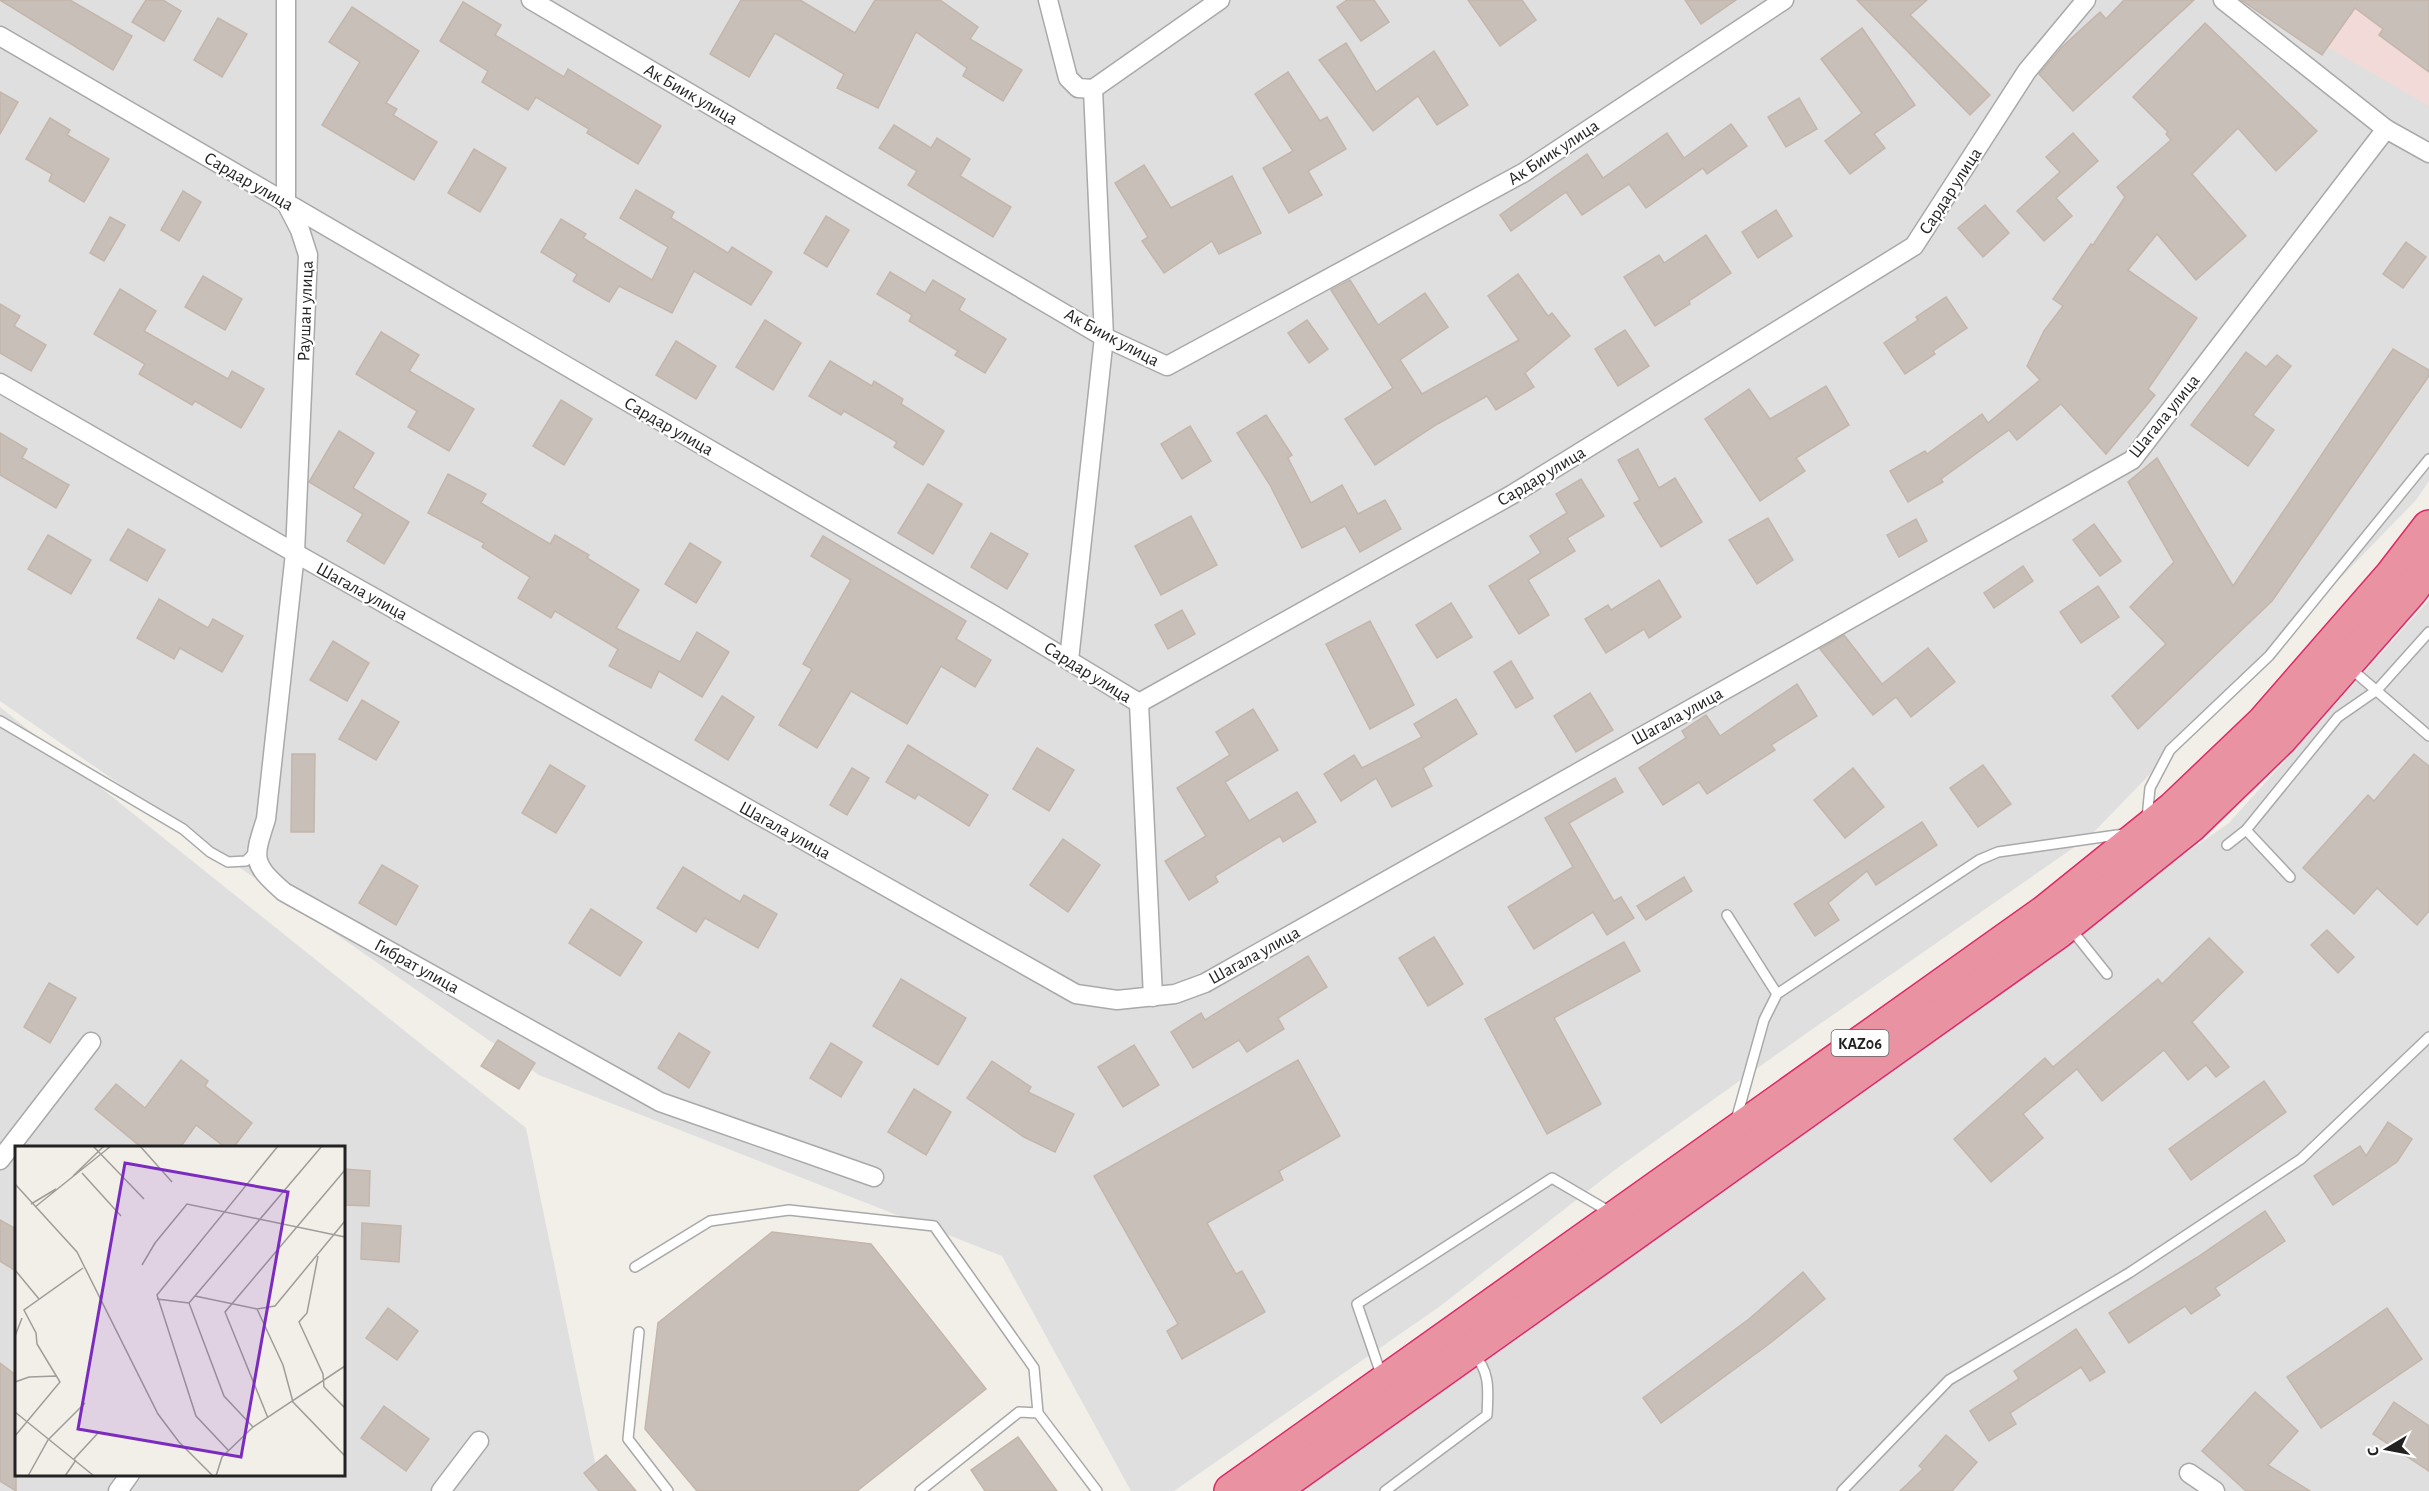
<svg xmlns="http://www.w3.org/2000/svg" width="2429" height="1491" font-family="'Alegreya Sans',sans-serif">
  <rect width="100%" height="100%" fill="#f2efe9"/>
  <!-- residential -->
  <g fill="#e0dfdf" fill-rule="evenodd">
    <path d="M0,0H2429V481L2416,500L2089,837L1804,1035L1616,1169L1439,1307L1174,1491H1131L1002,1256L539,1075L0,701Z"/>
    <path d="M2429,600V1491H1276L2229,823Z"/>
    <path d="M0,707L526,1128L601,1491H0ZM16,1148H344V1474H16Z"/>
  </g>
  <!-- commercial -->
  <path fill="#f2dad9" d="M2268,0H2429V106L2298,30Z"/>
  <!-- building -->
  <g fill="#c7bfb8" stroke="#c4b6ab" stroke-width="1.5">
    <path d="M0,0H70L132,36L113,70Z"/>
    <path d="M146,0H163L181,11L164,41L132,22Z"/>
    <path d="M741,0H800L855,33L875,0H940L978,27L970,39L1022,70L1003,101L963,76L967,68L916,32L878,108L837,88L844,74L775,33L749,77L710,54Z"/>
    <path d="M1347,0H1374L1389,22L1361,41L1337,7Z"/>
    <path d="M1468,0H1522L1536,20L1500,46Z"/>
    <path d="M1685,0H1736L1701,24Z"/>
    <path d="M1857,0H1927L1910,15L1990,95L1970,115Z"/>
    <path d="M2124,0H2194L2073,111L2039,74L2062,47L2100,12L2106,19Z"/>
    <path d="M2241,0H2429V72L2379,35L2383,29L2355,8L2322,55Z"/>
    <path d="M463,2L501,25L495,35L564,77L568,69L661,126L638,164L587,133L589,129L536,97L528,110L482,82L488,71L440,41Z"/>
    <path d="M352,7L419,51L386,103L397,109L393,115L437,142L414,180L322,125L360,62L329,42Z"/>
    <path d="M218,18L247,34L222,77L194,60Z"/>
    <path d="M2205,23L2317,131L2276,171L2238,128L2192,174L2246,236L2196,280L2157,234L2128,270L2197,318L2148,389L2155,395L2106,454L2061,404L2017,440L2009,430L1941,479L1943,482L1908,502L1890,471L1925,451L1927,454L1982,414L1988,423L2040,380L2027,366L2044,331L2063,306L2053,299L2091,244L2093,245L2125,197L2117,187L2171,140L2166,134L2168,132L2133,97Z"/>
    <path d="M1862,28L1915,105L1874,134L1885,148L1850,174L1825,141L1862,113L1821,59Z"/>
    <path d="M1346,43L1376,92L1434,51L1468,105L1437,125L1418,96L1373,131L1319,60Z"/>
    <path d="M1288,72L1320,121L1327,117L1346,149L1308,171L1322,195L1289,213L1263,168L1293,151L1255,94Z"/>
    <path d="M0,92L18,102L0,134Z"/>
    <path d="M1799,98L1817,129L1786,147L1768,117Z"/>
    <path d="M50,118L70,130L67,135L109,159L84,202L49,181L52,174L26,159Z"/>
    <path d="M1731,124L1747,146L1707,174L1703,168L1646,208L1629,184L1582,215L1566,192L1511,231L1500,215L1587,154L1603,178L1667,133L1684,158Z"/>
    <path d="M894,125L931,148L937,138L970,159L960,176L1011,207L993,237L908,185L917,171L879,148Z"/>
    <path d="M2073,133L2098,161L2056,198L2072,216L2044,241L2017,211L2060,172L2046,157Z"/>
    <path d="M474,149L506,168L480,212L448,193Z"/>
    <path d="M1144,165L1171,208L1232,176L1261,233L1219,254L1212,241L1164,273L1142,241L1148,237L1115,183Z"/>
    <path d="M636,190L674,212L671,218L728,253L732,247L772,272L751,305L694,271L672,313L619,286L609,302L573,281L577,274L541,252L561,219L586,234L583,238L652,280L668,247L620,218Z"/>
    <path d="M183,191L201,202L179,241L161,230Z"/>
    <path d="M1985,205L2009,233L1983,257L1958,228Z"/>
    <path d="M1776,210L1792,236L1758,258L1742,232Z"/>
    <path d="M826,216L849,230L827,267L804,253Z"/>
    <path d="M110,217L125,225L104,261L90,253Z"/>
    <path d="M1706,235L1731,273L1689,301L1690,304L1655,326L1624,277L1659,255L1664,263Z"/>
    <path d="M2406,242L2426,257L2403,288L2383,274Z"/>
    <path d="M890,272L925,293L933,280L965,299L959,310L1006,339L985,373L955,355L958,351L909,321L912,315L877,294Z"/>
    <path d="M1518,274L1548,316L1552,313L1570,336L1525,373L1534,387L1496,410L1487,396L1434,426L1375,465L1345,419L1393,388L1331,290L1350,280L1378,325L1425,293L1448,327L1400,360L1422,394L1519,340L1488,296Z"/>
    <path d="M203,276L242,299L225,330L185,307Z"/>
    <path d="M120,289L156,311L144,331L228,379L232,371L264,389L241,428L195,401L192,405L139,374L145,364L94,334Z"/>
    <path d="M1946,297L1967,328L1933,351L1935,354L1905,374L1884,343L1918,320L1916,317Z"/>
    <path d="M0,304L20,316L14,326L46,345L31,371L0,353Z"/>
    <path d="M765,320L801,343L773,390L736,367Z"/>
    <path d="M1307,320L1328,349L1309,363L1288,333Z"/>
    <path d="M1625,330L1649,366L1618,386L1595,349Z"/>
    <path d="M381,332L419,355L409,371L474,409L449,451L408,427L417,411L356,374Z"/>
    <path d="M676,341L716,366L696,399L656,375Z"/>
    <path d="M2393,349L2429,370V376L2272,601L2138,729L2112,696L2166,644L2130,607L2174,562L2128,482L2157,458L2233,586Z"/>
    <path d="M2246,352L2266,367L2277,355L2291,366L2253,415L2274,430L2248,466L2191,425Z"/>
    <path d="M830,361L872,386L874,381L903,399L901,404L944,431L923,465L894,447L897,442L844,411L841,415L809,396Z"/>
    <path d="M1826,386L1849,425L1796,458L1805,471L1760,501L1705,419L1749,389L1770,419Z"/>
    <path d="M561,400L592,419L564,465L533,446Z"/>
    <path d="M1266,415L1292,455L1288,458L1311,503L1342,485L1358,514L1385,500L1401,529L1360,552L1345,526L1302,548L1270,485L1237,433Z"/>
    <path d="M1190,426L1211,461L1182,479L1161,444Z"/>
    <path d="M339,431L374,453L353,488L409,522L384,564L347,541L363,514L309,482Z"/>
    <path d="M0,433L27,449L22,458L69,485L56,508L0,475Z"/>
    <path d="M1638,449L1659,488L1675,478L1702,522L1661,547L1634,503L1640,500L1618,460Z"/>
    <path d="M448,474L486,494L481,503L550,544L555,535L589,555L587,558L639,590L616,628L680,662L697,632L729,652L702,697L659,671L651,688L609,666L618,649L555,611L551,618L518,598L530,577L482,547L484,543L428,513Z"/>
    <path d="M1581,479L1604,516L1567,538L1575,551L1528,580L1549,615L1519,634L1489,586L1541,553L1530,536L1567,513L1556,494Z"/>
    <path d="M928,484L962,504L933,554L898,533Z"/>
    <path d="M1191,516L1217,565L1161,595L1135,546Z"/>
    <path d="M1768,518L1793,560L1757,584L1729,540Z"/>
    <path d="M1916,519L1927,541L1899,557L1887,535Z"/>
    <path d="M2094,524L2121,561L2100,576L2073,540Z"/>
    <path d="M128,529L165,550L147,581L110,560Z"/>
    <path d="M991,533L1028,554L1007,589L971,567Z"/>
    <path d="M48,535L91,560L71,594L28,569Z"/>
    <path d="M823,536L966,621L956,639L991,660L975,687L941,666L907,724L851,691L817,748L779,725L812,669L803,664L851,580L811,556Z"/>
    <path d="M690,543L721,562L696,603L665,584Z"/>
    <path d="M2023,566L2033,581L1994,608L1984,593Z"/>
    <path d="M1659,580L1681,617L1649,638L1644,629L1606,653L1585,619L1608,605L1611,610Z"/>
    <path d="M2098,586L2119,617L2081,643L2060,612Z"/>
    <path d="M159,599L208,628L213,619L243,636L222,672L180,648L174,659L137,638Z"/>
    <path d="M1451,603L1472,637L1437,658L1416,625Z"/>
    <path d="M1182,610L1195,634L1168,649L1155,625Z"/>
    <path d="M1370,621L1414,705L1370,729L1326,644Z"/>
    <path d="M1844,635L1882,684L1928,648L1955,682L1911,717L1896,697L1873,715L1820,649Z"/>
    <path d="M333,641L369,663L347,701L310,680Z"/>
    <path d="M1511,661L1533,698L1516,708L1494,672Z"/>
    <path d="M1797,684L1817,716L1771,745L1775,750L1707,794L1699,782L1663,805L1639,768L1686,738L1682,731L1706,715L1720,736Z"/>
    <path d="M1590,693L1613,730L1576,752L1554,716Z"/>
    <path d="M722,696L754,717L728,760L695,740Z"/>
    <path d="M1456,699L1477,734L1423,768L1432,786L1392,807L1376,778L1341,801L1324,774L1354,755L1362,768L1422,737L1414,724Z"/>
    <path d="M362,700L399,722L376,760L339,739Z"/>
    <path d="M1253,709L1278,750L1225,782L1249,821L1297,792L1316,822L1283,842L1280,836L1215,876L1218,882L1189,900L1165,861L1206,836L1177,788L1230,755L1216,732Z"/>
    <path d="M908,745L988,795L969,826L918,794L915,799L886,782Z"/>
    <path d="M1037,748L1074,770L1049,811L1013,789Z"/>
    <path d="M292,754H315L314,832H291Z"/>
    <path d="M2414,754L2429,766V911L2417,925L2377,888L2354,914L2303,868L2368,795L2374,801Z"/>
    <path d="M550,765L585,786L556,833L522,813Z"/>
    <path d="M1983,765L2011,804L1978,827L1950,788Z"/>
    <path d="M852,768L869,778L847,815L830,805Z"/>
    <path d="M1853,768L1884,807L1845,838L1814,800Z"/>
    <path d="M1615,778L1623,792L1569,823L1614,901L1621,897L1634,918L1607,935L1593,912L1534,949L1508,907L1573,867L1545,818Z"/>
    <path d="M1922,822L1937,845L1876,885L1867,871L1828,903L1839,920L1815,936L1794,904Z"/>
    <path d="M1063,839L1100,865L1068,912L1030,885Z"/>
    <path d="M382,865L418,886L396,925L359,903Z"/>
    <path d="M683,867L740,902L744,895L777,914L758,948L705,918L696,932L657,908Z"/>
    <path d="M1684,877L1692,891L1646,920L1637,906Z"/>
    <path d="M591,909L642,942L620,976L569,943Z"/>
    <path d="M2327,930L2354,957L2338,973L2311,945Z"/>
    <path d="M1434,937L1463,984L1428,1006L1399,958Z"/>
    <path d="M2209,938L2243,972L2192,1022L2229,1067L2216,1077L2206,1065L2188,1080L2164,1050L2102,1101L2077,1069L2023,1114L2043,1138L1991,1182L1954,1139L2045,1058L2053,1067L2158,979L2162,984Z"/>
    <path d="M1624,942L1640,971L1554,1018L1601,1104L1547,1134L1485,1019Z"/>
    <path d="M1308,956L1327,987L1278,1018L1284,1029L1247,1052L1239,1040L1193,1068L1171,1032L1201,1013L1205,1020Z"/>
    <path d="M901,979L966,1018L938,1065L873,1026Z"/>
    <path d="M49,983L76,998L50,1043L24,1027Z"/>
    <path d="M679,1033L710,1052L689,1088L658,1068Z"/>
    <path d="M498,1040L535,1063L519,1089L481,1066Z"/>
    <path d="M831,1043L862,1062L841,1097L810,1078Z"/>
    <path d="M1134,1045L1159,1085L1123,1107L1098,1067Z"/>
    <path d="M181,1060L208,1081L205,1086L252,1123L233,1148H226L196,1125L180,1148H142L95,1109L116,1084L145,1108Z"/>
    <path d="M1298,1060L1340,1136L1279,1171L1283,1180L1207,1223L1236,1274L1242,1271L1265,1312L1182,1359L1167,1331L1178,1324L1094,1176Z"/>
    <path d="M992,1061L1031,1087L1028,1092L1074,1114L1055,1152L1024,1137L967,1098Z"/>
    <path d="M2264,1081L2286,1112L2191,1180L2169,1149Z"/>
    <path d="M914,1089L951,1112L926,1155L888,1132Z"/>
    <path d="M2388,1122L2412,1139L2397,1162L2333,1205L2314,1176L2360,1146L2366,1156Z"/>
    <path d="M344,1169L370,1171L369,1206L344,1205Z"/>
    <path d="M2265,1211L2285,1241L2215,1288L2220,1295L2191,1314L2185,1306L2129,1343L2109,1313L2196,1258Z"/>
    <path d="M0,1220L16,1229V1271L0,1261Z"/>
    <path d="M362,1223L401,1226L399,1262L361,1259Z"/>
    <path d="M772,1232L871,1244L986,1389L857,1491H697L645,1429L658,1323Z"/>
    <path d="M1803,1272L1825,1299L1769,1344L1661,1423L1643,1398L1749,1319Z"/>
    <path d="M388,1308L418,1331L397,1360L366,1338Z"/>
    <path d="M2387,1308L2422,1359L2321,1428L2287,1377Z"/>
    <path d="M2076,1329L2105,1372L2090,1381L2081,1367L2010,1413L2016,1424L1989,1441L1970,1411L2019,1379L2014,1371Z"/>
    <path d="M0,1363L16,1375V1491L0,1481Z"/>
    <path d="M2255,1392L2298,1431L2268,1465L2310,1491H2246L2202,1451Z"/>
    <path d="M2394,1402L2429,1426V1471L2373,1434Z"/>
    <path d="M384,1406L429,1439L406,1471L361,1438Z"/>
    <path d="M1946,1435L1977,1462L1952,1491H1900L1923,1469L1919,1466Z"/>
    <path d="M1018,1437L1057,1491H985L971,1470Z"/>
    <path d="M606,1455L636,1491H599L584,1473Z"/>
  </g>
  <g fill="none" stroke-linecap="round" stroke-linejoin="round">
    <defs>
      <g id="lane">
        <path d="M2349,667L2429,736"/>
        <path d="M0,721L183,829L210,852L228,862L246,861L256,850"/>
        <path d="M2147,818L2150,788L2170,750L2269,656L2429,459"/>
        <path d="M2246,830L2290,877"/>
        <path d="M2227,845L2246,830L2338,717L2377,690L2429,632"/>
        <path d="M1727,915L1777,994"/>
        <path d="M2071,929L2107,974"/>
        <path d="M1736,1120L1764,1020L1777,994L1979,860L1998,852L2124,834"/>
        <path d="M635,1267L710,1221L789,1210L934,1226L1034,1368L1038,1413"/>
        <path d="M639,1332L628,1439L668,1491"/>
        <path d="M1382,1377L1357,1304L1552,1178L1610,1212"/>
        <path d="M920,1491L1019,1412L1038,1413L1097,1491"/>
        <path d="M1385,1491L1487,1415C1488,1392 1491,1371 1473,1354"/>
        <path d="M1842,1491L1949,1380L2129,1273L2301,1159L2429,1037"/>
      </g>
      <g id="street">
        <path d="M286,0V203L300,230L308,255L295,553L266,819C253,859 251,863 284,892L660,1102L874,1177"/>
        <path d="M531,0L1104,337L1167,366L1523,173L1784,0"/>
        <path d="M1048,0L1068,78L1078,88L1093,89L1104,337L1069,660"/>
        <path d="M2223,0L2386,129L2429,153"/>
        <path d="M0,36L997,617L1139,703L1513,494L1914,246L2027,71L2086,0"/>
        <path d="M1093,89L1220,0"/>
        <path d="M0,383L295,553L1076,994L1117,1000L1175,994L1205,983L2132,460L2386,129"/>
        <path d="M1139,703L1153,997"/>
        <path d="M0,1160L91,1042"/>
        <path d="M2189,1473L2215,1491"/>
        <path d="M118,1491L130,1474"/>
        <path d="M441,1491L479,1441"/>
      </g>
      <g id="highway">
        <path d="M1231,1491L2045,912L2174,808L2263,723L2392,575L2429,527"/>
        <path d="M1272,1491L2059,931L2190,826L2280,739L2411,590L2429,566"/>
      </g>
    </defs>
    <!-- lane casing -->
    <use href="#lane" stroke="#a9a9a9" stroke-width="12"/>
    <!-- street casing -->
    <use href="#street" stroke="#a9a9a9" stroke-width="21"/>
    <!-- highway casing -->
    <use href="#highway" stroke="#dc2a67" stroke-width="36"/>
    <!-- lane -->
    <use href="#lane" stroke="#fff" stroke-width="9"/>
    <!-- street -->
    <use href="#street" stroke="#fff" stroke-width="18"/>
    <!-- highway -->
    <use href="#highway" stroke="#e892a2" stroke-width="33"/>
  </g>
  <g text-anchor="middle" stroke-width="4.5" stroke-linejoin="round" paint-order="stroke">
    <!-- shield labels -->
    <rect fill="#fff" stroke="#646464" stroke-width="1.5" x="1831.5" y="1030" width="57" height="26" rx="4.5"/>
    <g font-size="16" font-weight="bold" fill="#222">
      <text x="1860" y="1049">KАZ06</text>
    </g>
    <!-- street labels -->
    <g font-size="18" fill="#222" stroke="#fff">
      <text transform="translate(691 94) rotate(30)" y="6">Ак Биик улица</text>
      <text transform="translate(1553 152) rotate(-33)" y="6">Ак Биик улица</text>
      <text transform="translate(249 181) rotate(30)" y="6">Сардар улица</text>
      <text transform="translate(1950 191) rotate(-57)" y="6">Сардар улица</text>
      <text transform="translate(305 311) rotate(-88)" y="6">Раушан улица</text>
      <text transform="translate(1112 337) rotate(28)" y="6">Ак Биик улица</text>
      <text transform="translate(2164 416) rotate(-51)" y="6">Шагала улица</text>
      <text transform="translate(669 426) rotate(30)" y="6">Сардар улица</text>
      <text transform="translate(1541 476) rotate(-31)" y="6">Сардар улица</text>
      <text transform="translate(362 591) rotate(29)" y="6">Шагала улица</text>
      <text transform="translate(1088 672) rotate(32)" y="6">Сардар улица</text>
      <text transform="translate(1677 716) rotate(-29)" y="6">Шагала улица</text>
      <text transform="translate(785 830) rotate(29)" y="6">Шагала улица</text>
      <text transform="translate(1254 955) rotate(-29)" y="6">Шагала улица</text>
      <text transform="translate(417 966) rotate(29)" y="6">Гибрат улица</text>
    </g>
  </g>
  <!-- overview -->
  <g transform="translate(15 1146)">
    <rect width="330" height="330" fill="#f2efe9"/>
    <path fill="none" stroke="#9f9d99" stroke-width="1.5" d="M78,0L129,53M125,0L157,36M67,27L106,70M58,30L89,0M0,38L62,106L143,268L164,296L198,330M16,58L41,43M20,61L96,0M303,110L292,167L284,176L308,228L309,241L330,262M127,119L140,97L172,58L330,91M0,124L24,153M180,150L242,163L260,160L330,75M142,153L174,157M242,163L268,219L278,256L330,310M0,190L7,172M0,236L14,231L42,230M0,266L79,330M253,272L210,166L330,24M238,281L209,250L174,157L307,0M0,290L45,236L22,198L21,187L9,164L68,122M213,304L181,270L142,149L263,0M59,313L83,287M13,330L33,294L70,257M50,330L61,314M201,330L207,311L238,281L330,220"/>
    <path fill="#7b2cbf" fill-opacity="0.15" stroke="#7b2cbf" stroke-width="3" d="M110,17L273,46L226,311L63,283Z"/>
    <rect width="330" height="330" fill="none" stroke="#222" stroke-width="3"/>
  </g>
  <!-- north arrow -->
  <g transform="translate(2387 1449) rotate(260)" stroke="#ffffff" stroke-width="4.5" paint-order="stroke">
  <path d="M0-4.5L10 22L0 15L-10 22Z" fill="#222222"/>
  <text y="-9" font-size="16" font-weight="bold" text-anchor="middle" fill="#222222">С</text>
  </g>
</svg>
